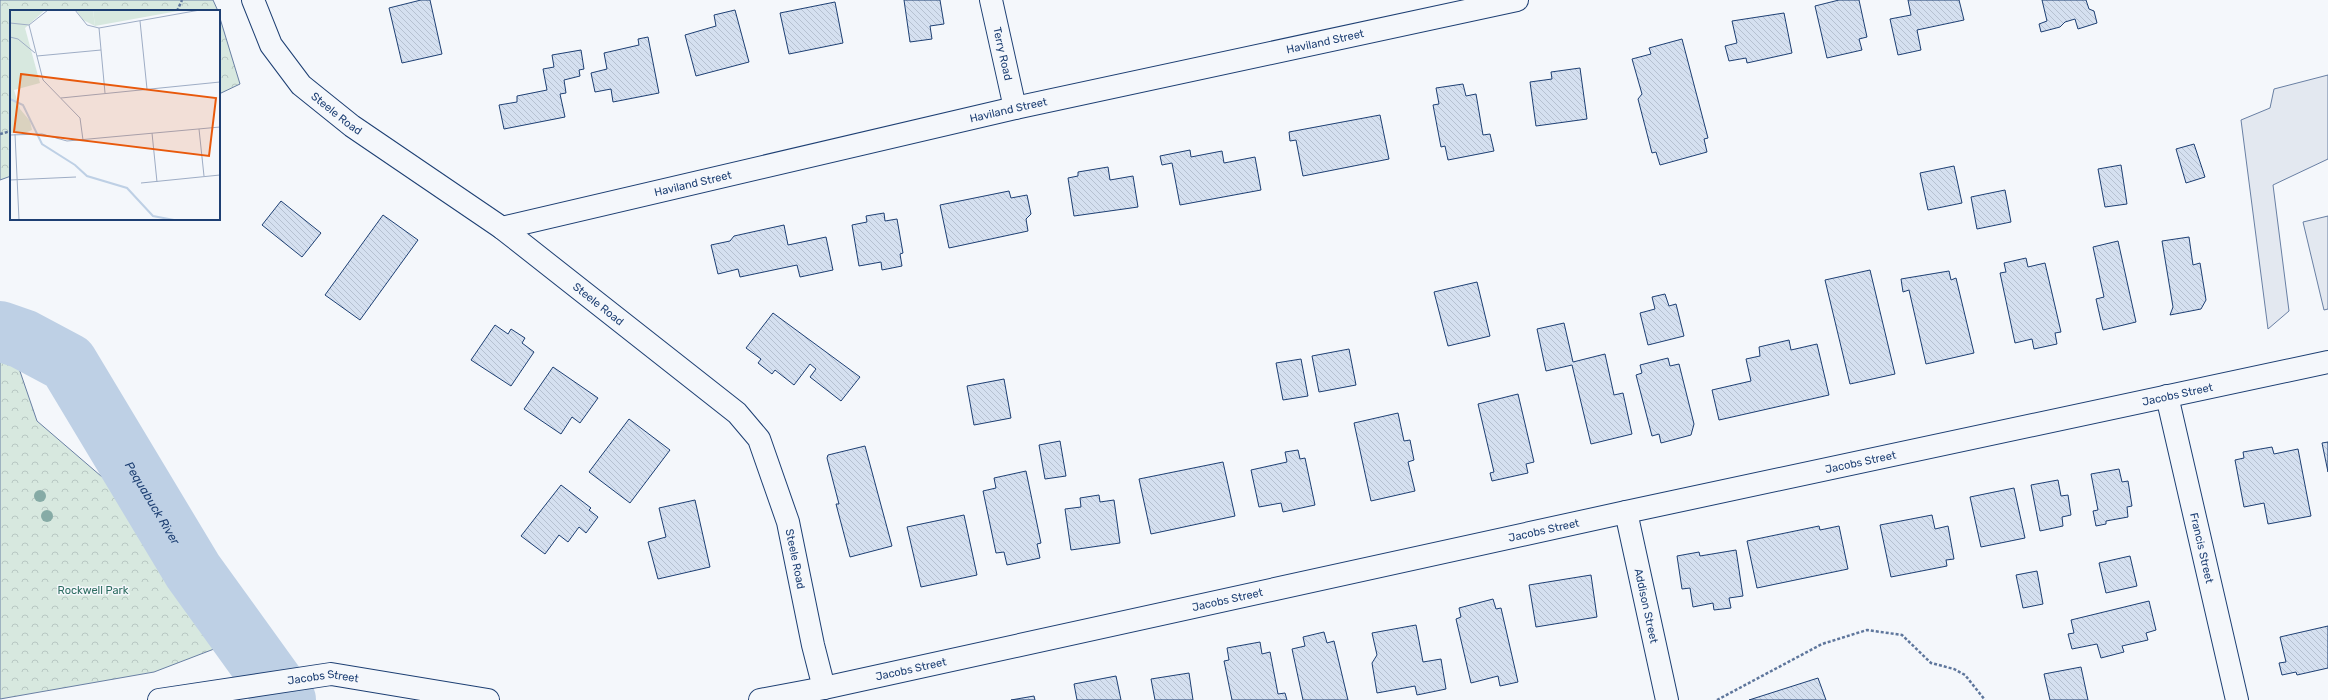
<svg xmlns="http://www.w3.org/2000/svg" width="2328" height="700" font-family="Rubik,sans-serif">
  <defs>
    <pattern id="forest-crowns" width="20" height="18" patternUnits="userSpaceOnUse"><rect width="20" height="18" fill="#d7e8df"/><path d="M2 6a3 3 0 1 1 6 0M12 15a3 3 0 1 1 6 0" fill="none" stroke="#b8c8c3"/></pattern>
    <pattern id="building-back-hatch" width="6" height="6" patternUnits="userSpaceOnUse"><rect width="6" height="6" fill="#d5e0f0"/><path d="M-1 5l2 2M0 0l6 6M5-1l2 2" fill="none" stroke="#b6c1d1"/></pattern>
  </defs>
  <rect width="100%" height="100%" fill="#f4f7fb"/>
  <!-- forest -->
  <g fill="url(#forest-crowns)" stroke="#687fa3">
    <path d="M0,0H213L218,11H11V176L0,180Z"/>
    <path d="M219,15L240,84L219,94Z"/>
    <path d="M0,313L37,421L180,544L214,649L154,672L0,699Z"/>
  </g>
  <!-- parking -->
  <g fill="#e3e8f0" stroke="#687fa3">
    <path d="M2328,75V159L2273,185L2289,311L2268,329L2241,120L2270,108L2274,89Z"/>
    <path d="M2328,216V309L2324,310L2303,222Z"/>
  </g>
  <g fill="none" stroke-linecap="round" stroke-linejoin="round">
    <!-- river -->
    <path stroke="#bed0e5" stroke-width="60" id="s1" d="M0,331L23,339L68,363L193,571L286,700"/>
  </g>
  <!-- building -->
  <g fill="url(#building-back-hatch)" stroke="#1d3f73">
    <path d="M421,0H430L442,54L402,63L389,8Z"/>
    <path d="M904,0H940L944,24L930,26L932,39L910,42Z"/>
    <path d="M1839,0H1859L1867,37L1859,39L1862,50L1827,58L1815,6Z"/>
    <path d="M1908,0H1959L1964,20L1917,30L1921,50L1898,55L1890,19L1911,15Z"/>
    <path d="M2042,0H2086L2089,9L2094,11L2097,23L2078,29L2075,19L2065,22L2060,27L2041,32L2039,24L2047,21Z"/>
    <path d="M835,2L843,43L789,54L780,13Z"/>
    <path d="M735,10L749,62L696,76L685,35L716,26L714,15Z"/>
    <path d="M1784,13L1792,53L1747,63L1746,58L1729,61L1725,46L1737,43L1732,21Z"/>
    <path d="M648,37L659,93L613,102L611,89L595,92L591,73L607,69L604,53L639,45L638,39Z"/>
    <path d="M1682,39L1708,138L1704,139L1707,152L1660,165L1656,152L1652,153L1638,99L1642,94L1632,59L1651,54L1649,48Z"/>
    <path d="M581,50L584,69L579,70L580,76L564,80L566,93L560,94L565,117L504,129L499,105L517,102V96L547,90L543,69L554,67L552,55Z"/>
    <path d="M1580,68L1587,119L1536,126L1530,82L1552,79L1551,72Z"/>
    <path d="M1463,84L1466,96L1476,94L1483,135L1490,134L1494,151L1448,160L1445,146L1441,147L1433,105L1439,104L1436,88Z"/>
    <path d="M1380,115L1389,159L1303,176L1296,140L1290,141L1289,132Z"/>
    <path d="M2194,144L2205,177L2186,183L2176,149Z"/>
    <path d="M1190,150L1191,157L1222,151L1224,163L1255,157L1261,190L1180,205L1172,163L1162,165L1160,156Z"/>
    <path d="M2121,165L2127,204L2105,207L2098,169Z"/>
    <path d="M1954,166L1962,203L1928,210L1920,173Z"/>
    <path d="M1108,167L1110,180L1133,176L1138,207L1074,216L1068,178L1078,176V172Z"/>
    <path d="M2005,190L2011,222L1977,229L1971,197Z"/>
    <path d="M1009,191L1011,198L1027,195L1031,214L1026,219L1028,231L949,248L940,205Z"/>
    <path d="M281,201L321,233L302,257L262,225Z"/>
    <path d="M884,213L885,221L897,219L903,253L900,254L902,266L882,270L881,262L859,266L852,225L867,222L866,216Z"/>
    <path d="M383,215L418,240L360,320L325,295Z"/>
    <path d="M784,225L788,245L826,237L833,270L800,277L797,265L740,277L738,269L718,274L711,245L730,241L734,236Z"/>
    <path d="M2189,237L2193,265L2200,263L2206,300L2201,309L2170,315L2173,307L2162,241Z"/>
    <path d="M2118,241L2136,322L2103,330L2096,299L2104,297L2093,247Z"/>
    <path d="M2026,258L2028,267L2045,263L2061,332L2055,333L2057,344L2034,349L2032,339L2015,343L2000,273L2006,272L2004,263Z"/>
    <path d="M1870,270L1895,374L1850,384L1825,280Z"/>
    <path d="M1949,271L1951,280L1956,278L1974,353L1926,364L1909,290L1903,292L1901,279Z"/>
    <path d="M1477,282L1490,336L1448,346L1434,292Z"/>
    <path d="M1665,294L1669,306L1676,304L1684,336L1648,345L1640,313L1655,309L1652,297Z"/>
    <path d="M773,313L860,377L841,401L810,377L816,369L810,364L794,385L775,370L772,374L758,363L761,359L746,348Z"/>
    <path d="M1564,323L1573,362L1605,354L1614,395L1623,393L1632,434L1591,444L1572,365L1546,371L1537,329Z"/>
    <path d="M495,325L508,334L511,329L525,338L522,343L534,352L511,386L471,360Z"/>
    <path d="M1789,340L1791,350L1817,344L1829,395L1719,420L1712,390L1751,381L1746,359L1760,356L1759,347Z"/>
    <path d="M1349,349L1356,385L1319,392L1312,356Z"/>
    <path d="M1668,358L1670,366L1679,364L1694,424L1691,435L1661,443L1659,434L1652,436L1636,375L1642,373L1640,365Z"/>
    <path d="M1301,359L1308,396L1283,400L1276,363Z"/>
    <path d="M553,367L598,398L580,423L572,417L561,434L524,409Z"/>
    <path d="M1004,379L1011,418L974,425L967,386Z"/>
    <path d="M1518,394L1534,462L1526,464L1528,473L1492,481L1490,473L1494,472L1478,404Z"/>
    <path d="M1398,413L1404,441L1410,440L1414,460L1408,462L1415,491L1371,501L1354,423Z"/>
    <path d="M629,419L670,450L630,503L589,472Z"/>
    <path d="M1060,441L1066,476L1045,479L1039,445Z"/>
    <path d="M2328,442V472L2322,443Z"/>
    <path d="M865,446L892,546L850,557L836,504H839L827,458L828,455Z"/>
    <path d="M2272,447L2274,454L2298,449L2311,516L2268,524L2264,503L2244,507L2235,460L2244,458L2243,452Z"/>
    <path d="M1298,450L1300,459L1305,458L1315,505L1283,512L1281,503L1259,507L1251,470L1287,462L1285,452Z"/>
    <path d="M1223,462L1235,516L1151,534L1139,479Z"/>
    <path d="M2119,469L2122,482L2128,481L2132,506L2127,507L2128,517L2106,521V524L2096,526L2093,511L2098,510L2091,474Z"/>
    <path d="M1026,471L1041,543L1037,544L1040,558L1007,565L1004,552L996,553L983,491L996,488L994,478Z"/>
    <path d="M2058,480L2061,496L2068,495L2071,515L2062,517L2063,526L2040,531L2031,485Z"/>
    <path d="M561,485L591,508L589,510L598,517L586,533L579,527L568,542L559,535L545,554L521,536Z"/>
    <path d="M2014,488L2025,538L1981,547L1970,497Z"/>
    <path d="M1099,495L1100,502L1114,500L1120,543L1071,550L1065,509L1081,507L1080,498Z"/>
    <path d="M695,500L710,567L658,579L648,542L666,537L659,508Z"/>
    <path d="M964,515L977,575L921,587L907,527Z"/>
    <path d="M1932,515L1935,529L1948,526L1954,559L1946,560L1947,566L1891,577L1880,525Z"/>
    <path d="M1819,526L1820,530L1839,526L1848,569L1757,588L1747,541Z"/>
    <path d="M1736,550L1743,596L1729,598L1731,608L1714,610L1713,603L1693,607L1690,588L1682,589L1677,556L1699,552L1700,556Z"/>
    <path d="M2130,556L2137,586L2106,593L2099,563Z"/>
    <path d="M2037,571L2043,604L2023,608L2016,575Z"/>
    <path d="M1591,575L1597,617L1536,627L1529,585Z"/>
    <path d="M1493,599L1496,609L1501,608L1518,682L1500,686L1498,676L1471,683L1456,619L1461,617L1459,608Z"/>
    <path d="M2149,601L2156,630L2146,633L2148,640L2122,646L2124,652L2101,658L2097,644L2072,649L2068,634L2074,633L2071,620Z"/>
    <path d="M1416,625L1423,662L1441,659L1446,689L1417,695L1415,686L1377,693L1372,663L1377,655L1372,633Z"/>
    <path d="M2328,626V668L2297,675L2296,672L2282,675L2279,663L2286,662L2280,637Z"/>
    <path d="M1324,632L1327,643L1334,641L1348,700H1303L1292,649L1305,646L1303,637Z"/>
    <path d="M1260,642L1262,654L1270,652L1278,694L1285,693L1287,700H1232L1224,661L1229,660L1227,648Z"/>
    <path d="M2081,667L2088,700H2050L2044,674Z"/>
    <path d="M1189,673L1193,700H1155L1151,679Z"/>
    <path d="M1116,676L1121,700H1077L1074,684Z"/>
    <path d="M1818,678L1826,700H1749Z"/>
    <path d="M1034,696L1035,700H1011Z"/>
  </g>
  <g fill="none" stroke-linecap="round" stroke-linejoin="round">
    <defs>
      <g id="street">
        <path id="s2" d="M253,0L271,45L301,85L352,126L502,228L737,413L759,439L788,522L813,645L824,688"/>
        <path id="s3" d="M991,0L1015,108"/>
        <path id="s4" d="M502,228L1015,108L1517,0"/>
        <path id="s5" d="M2167,396L2237,700"/>
        <path id="s6" d="M1626,512L1667,700"/>
        <path id="s7" d="M159,700L331,674L488,700"/>
        <path id="s8" d="M760,700L824,688L1626,512L2328,362"/>
      </g>
    </defs>
    <!-- street casing -->
    <use href="#street" stroke="#1d3f73" stroke-width="24"/>
    <!-- path -->
    <g stroke="#5e769c" stroke-width="2.5" stroke-dasharray="3 2" stroke-linecap="butt">
      <path d="M177,11L182,0"/>
      <path d="M0,134L11,131"/>
      <path d="M1717,700L1822,644L1867,630L1902,635L1931,663L1954,669L1965,675L1985,700"/>
    </g>
    <!-- street -->
    <use href="#street" stroke="#f4f7fb" stroke-width="22"/>
  </g>
  <!-- trees -->
  <g fill="#86aba6">
    <circle cx="40" cy="496" r="6"/>
    <circle cx="47" cy="516" r="6"/>
  </g>
  <g text-anchor="middle" stroke-width="3" stroke-linejoin="round" paint-order="stroke">
    <!-- street labels -->
    <g font-size="11" fill="#1d3f73" stroke="#f4f7fb">
      <text dy="4" stroke="none"><textPath href="#s4" startOffset="844">Haviland Street</textPath></text>
      <text dy="4" stroke="none"><textPath href="#s3" startOffset="55">Terry Road</textPath></text>
      <text dy="4" stroke="none"><textPath href="#s4" startOffset="520">Haviland Street</textPath></text>
      <text dy="4" stroke="none"><textPath href="#s2" startOffset="144">Steele Road</textPath></text>
      <text dy="4" stroke="none"><textPath href="#s4" startOffset="196">Haviland Street</textPath></text>
      <text dy="4" stroke="none"><textPath href="#s2" startOffset="468">Steele Road</textPath></text>
      <text dy="4" stroke="none"><textPath href="#s8" startOffset="1450">Jacobs Street</textPath></text>
      <text dy="4" stroke="none"><textPath href="#s8" startOffset="1126">Jacobs Street</textPath></text>
      <text dy="4" stroke="none"><textPath href="#s8" startOffset="802">Jacobs Street</textPath></text>
      <text dy="4" stroke="none"><textPath href="#s5" startOffset="156">Francis Street</textPath></text>
      <text dy="4" stroke="none"><textPath href="#s2" startOffset="804">Steele Road</textPath></text>
      <text dy="4" stroke="none"><textPath href="#s8" startOffset="478">Jacobs Street</textPath></text>
      <text dy="4" stroke="none"><textPath href="#s6" startOffset="96">Addison Street</textPath></text>
      <text dy="4" stroke="none"><textPath href="#s8" startOffset="154">Jacobs Street</textPath></text>
      <text dy="4" stroke="none"><textPath href="#s7" startOffset="166">Jacobs Street</textPath></text>
    </g>
    <!-- park labels -->
    <g font-size="11" fill="#2c6c60" stroke="#f4f7fb">
      <text x="93" y="594">Rockwell Park</text>
    </g>
    <!-- water labels -->
    <g font-size="12" font-style="italic" fill="#1d3f73" stroke="#f4f7fb">
      <text dy="4" stroke="none"><textPath href="#s1" startOffset="239">Pequabuck River</textPath></text>
    </g>
  </g>
  <!-- overview -->
  <g transform="translate(10 10)">
    <rect width="210" height="210" fill="#f4f7fb"/>
    <path d="M0,0H35L15,18L30,73L4,80L10,99L20,111L22,120L17,122L0,123ZM66,0H83L85,16L73,10Z" fill="#d7e8df"/>
    <path d="M83,0H168V1L85,16Z" fill="#d7e8df"/>
    <path fill="none" stroke="#bed0e5" stroke-width="2" d="M0,89L13,95L32,134L65,155L77,166L117,178L143,206L164,210M172,210H192"/>
    <path fill="none" stroke="#9eadc5" stroke-width="1" d="M65,0L77,15L89,18L190,0M130,11L137,79M0,13L19,15M19,15L33,70L70,108L73,130M19,15L38,0M89,18L95,83M0,27L8,29L25,43M27,46L91,40M51,88L210,72M189,119L194,166M142,123L147,172M5,124L9,210M0,125L32,124L57,131L210,117M0,170L66,167M131,173L210,165"/>
    <path fill="#e8590c" fill-opacity="0.15" stroke="#e8590c" stroke-width="2" d="M11,64L206,88L199,146L4,122Z"/>
    <rect width="210" height="210" fill="none" stroke="#1d3f73" stroke-width="2"/>
  </g>
</svg>
